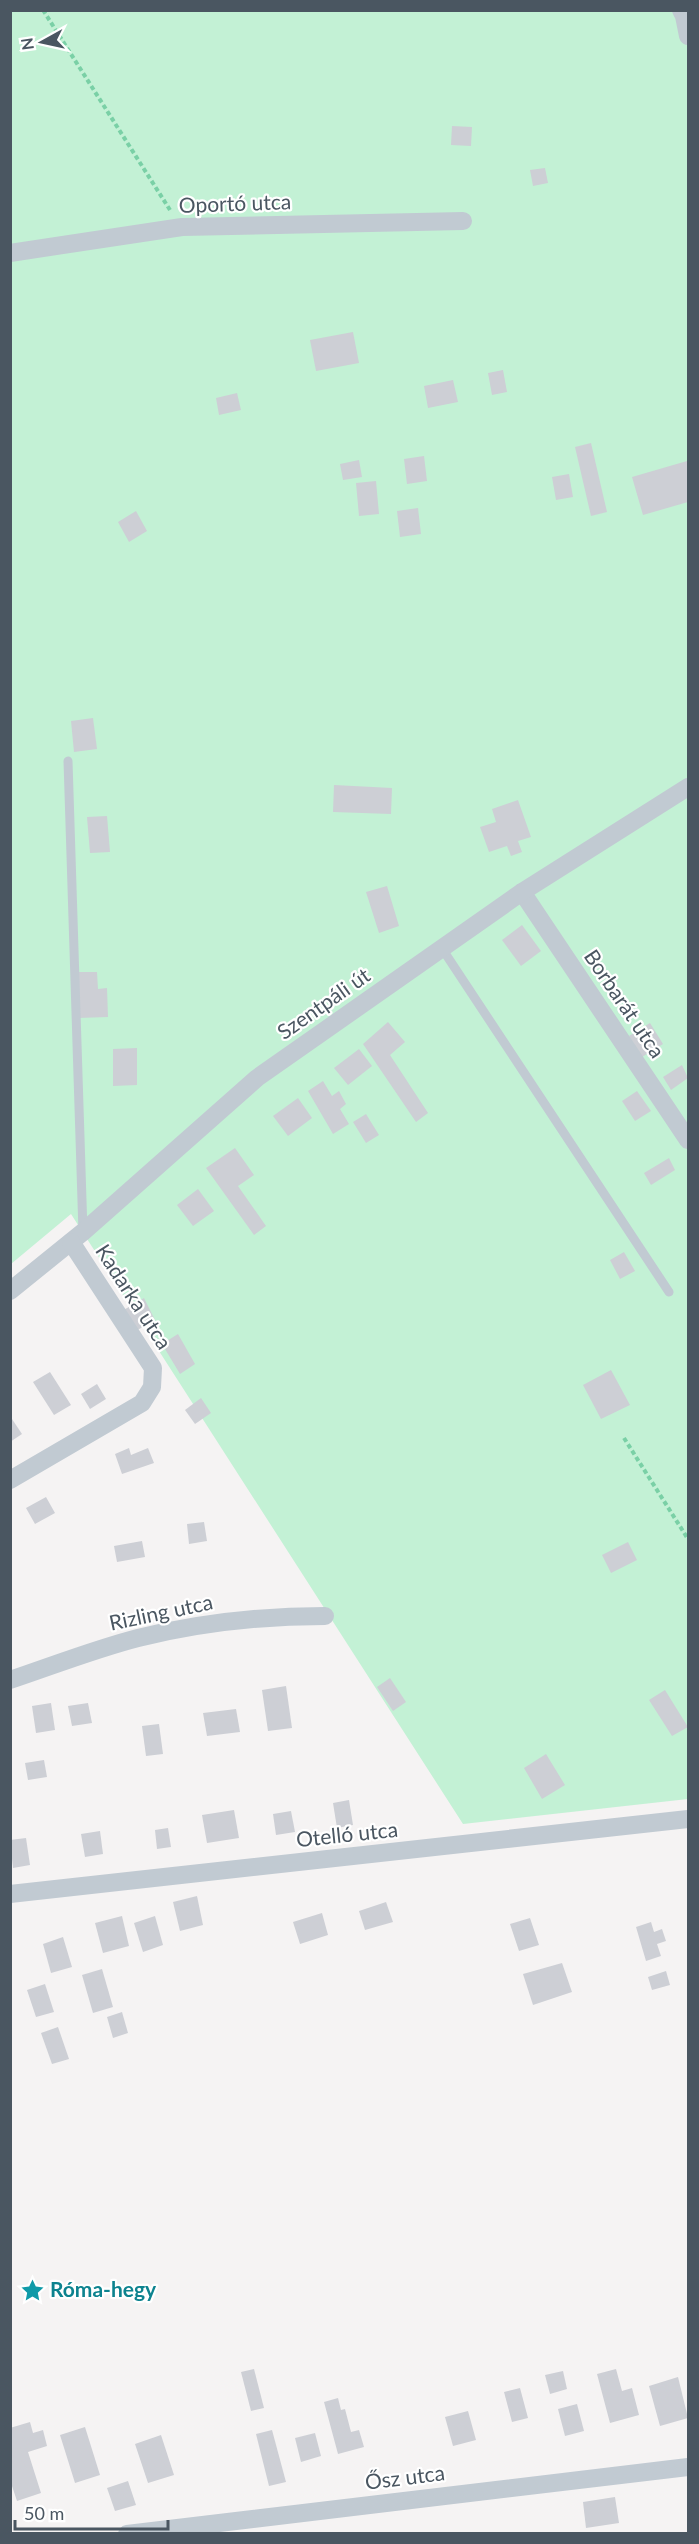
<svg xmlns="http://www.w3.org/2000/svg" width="699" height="2544" font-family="Lato,sans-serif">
  <rect width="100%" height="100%" fill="#f5f3f3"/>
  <!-- green -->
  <path fill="#c3f1d5" d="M11,11H688V1799L463,1824L71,1214L11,1264Z"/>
  <!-- building -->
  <g fill="#cdcfd5">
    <path d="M452,126L472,127L471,146L451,145Z"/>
    <path d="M545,168L548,183L533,186L530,170Z"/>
    <path d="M353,332L359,363L316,371L310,340Z"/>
    <path d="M503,370L507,392L492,395L488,373Z"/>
    <path d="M453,380L458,402L428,408L424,386Z"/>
    <path d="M237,393L241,410L219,415L216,398Z"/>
    <path d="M591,443L607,512L591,516L575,447Z"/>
    <path d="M424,456L427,481L407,484L404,459Z"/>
    <path d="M359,460L362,477L343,480L340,464Z"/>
    <path d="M687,461L688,502L643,515L632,477Z"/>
    <path d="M569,474L573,497L556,500L552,477Z"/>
    <path d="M376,481L379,514L359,516L356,483Z"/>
    <path d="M418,508L421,534L400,537L397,511Z"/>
    <path d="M136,511L147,531L129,542L118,522Z"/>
    <path d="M93,718L97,749L74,752L71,721Z"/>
    <path d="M334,785L392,788L391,814L333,812Z"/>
    <path d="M518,800L531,837L518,841L522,852L511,856L507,846L489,852L480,827L496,822L492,809Z"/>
    <path d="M107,816L110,852L90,853L87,817Z"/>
    <path d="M387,886L399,926L379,933L366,892Z"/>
    <path d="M522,925L541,951L521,966L502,940Z"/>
    <path d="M77,972H97L98,989L107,988L108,1017L78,1018Z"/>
    <path d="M388,1022L405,1042L390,1055L428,1113L416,1122L363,1044Z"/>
    <path d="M650,1023L663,1044L642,1057L629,1036Z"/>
    <path d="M137,1048V1085L113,1086V1049Z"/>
    <path d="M359,1049L372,1066L348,1085L334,1068Z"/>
    <path d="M682,1065L688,1078L671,1090L663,1077Z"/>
    <path d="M323,1081L332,1096L339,1091L346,1104L340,1109L349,1124L333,1134L308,1091Z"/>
    <path d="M637,1091L651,1111L635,1121L622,1101Z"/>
    <path d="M298,1098L312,1118L288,1136L273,1116Z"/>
    <path d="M366,1114L379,1135L366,1143L353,1122Z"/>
    <path d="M235,1148L254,1175L238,1186L266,1226L254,1235L206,1168Z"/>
    <path d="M669,1158L675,1170L651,1185L644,1173Z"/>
    <path d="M198,1189L214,1211L193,1226L177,1205Z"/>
    <path d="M624,1252L635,1271L620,1279L610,1260Z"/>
    <path d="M144,1298L155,1320L134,1332L122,1311Z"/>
    <path d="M178,1334L195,1364L180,1374L162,1344Z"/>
    <path d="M611,1370L630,1405L601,1419L583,1385Z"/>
    <path d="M50,1372L71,1405L54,1415L33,1382Z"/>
    <path d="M97,1384L106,1399L90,1409L81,1394Z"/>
    <path d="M201,1398L211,1413L195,1424L185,1410Z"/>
    <path d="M10,1416L22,1434L10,1442Z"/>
    <path d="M129,1448L131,1455L148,1448L154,1463L122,1474L115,1454Z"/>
    <path d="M46,1497L55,1513L35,1524L26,1508Z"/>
    <path d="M204,1522L207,1541L189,1544L187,1524Z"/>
    <path d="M142,1541L145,1557L117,1562L114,1546Z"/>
    <path d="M628,1542L637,1560L611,1573L602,1555Z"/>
    <path d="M390,1678L406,1702L393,1711L377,1687Z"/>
    <path d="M286,1686L292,1728L268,1731L262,1690Z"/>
    <path d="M665,1690L688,1727L672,1736L649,1700Z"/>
    <path d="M51,1703L55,1730L36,1733L32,1706Z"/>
    <path d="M88,1703L92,1723L72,1726L68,1706Z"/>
    <path d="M236,1709L240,1732L207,1736L203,1713Z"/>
    <path d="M159,1724L163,1754L146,1756L142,1726Z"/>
    <path d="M546,1754L565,1785L542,1799L524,1768Z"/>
    <path d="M44,1760L47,1777L28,1780L25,1763Z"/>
    <path d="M349,1800L353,1825L337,1828L333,1803Z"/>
    <path d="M234,1810L239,1838L207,1843L202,1815Z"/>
    <path d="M291,1811L295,1832L276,1835L273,1814Z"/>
    <path d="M168,1828L171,1847L157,1849L155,1830Z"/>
    <path d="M100,1831L103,1854L85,1857L81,1834Z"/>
    <path d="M26,1838L30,1865L13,1868L10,1840Z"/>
    <path d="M197,1896L203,1925L180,1931L173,1902Z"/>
    <path d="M386,1902L393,1922L365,1930L359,1911Z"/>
    <path d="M322,1913L328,1935L300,1944L293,1922Z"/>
    <path d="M122,1916L129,1946L103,1953L95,1923Z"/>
    <path d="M155,1916L163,1945L143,1952L134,1923Z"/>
    <path d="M530,1918L539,1945L519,1951L510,1924Z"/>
    <path d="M651,1922L654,1932L662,1929L666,1941L657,1944L661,1956L646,1961L636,1927Z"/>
    <path d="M63,1937L72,1967L51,1973L43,1944Z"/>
    <path d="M562,1963L572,1992L533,2005L523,1974Z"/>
    <path d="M102,1969L113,2007L93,2013L82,1975Z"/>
    <path d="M666,1971L670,1985L652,1990L648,1977Z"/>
    <path d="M45,1984L54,2012L36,2017L27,1990Z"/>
    <path d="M122,2012L128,2033L113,2038L107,2017Z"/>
    <path d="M58,2027L69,2059L52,2064L41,2033Z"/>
    <path d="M254,2369L264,2408L251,2411L241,2372Z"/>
    <path d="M616,2369L622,2391L632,2388L639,2415L610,2423L597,2374Z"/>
    <path d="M563,2371L567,2389L550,2394L545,2375Z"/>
    <path d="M678,2377L688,2418L660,2426L649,2386Z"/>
    <path d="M520,2388L528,2418L512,2422L504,2392Z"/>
    <path d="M338,2398L341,2410L345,2409L351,2432L359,2430L364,2447L338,2454L324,2402Z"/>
    <path d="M577,2404L584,2431L565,2436L558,2409Z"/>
    <path d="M468,2411L476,2440L453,2446L445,2417Z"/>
    <path d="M30,2422L33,2433L43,2430L47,2446L28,2452L41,2493L17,2501L10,2480V2428Z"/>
    <path d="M85,2427L100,2475L75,2483L60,2435Z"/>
    <path d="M272,2430L286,2482L269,2486L256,2434Z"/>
    <path d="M315,2433L321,2456L301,2462L295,2438Z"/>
    <path d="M161,2435L174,2475L148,2483L135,2444Z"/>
    <path d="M128,2481L136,2505L115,2511L107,2488Z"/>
    <path d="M615,2497L619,2523L586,2528L583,2502Z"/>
  </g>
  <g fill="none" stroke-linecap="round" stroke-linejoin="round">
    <!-- path -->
    <g stroke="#7ad0a6" stroke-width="4" stroke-dasharray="4.5 3" stroke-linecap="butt">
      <path d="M43,10L170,210"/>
      <path d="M624,1438L688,1539"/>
    </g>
    <!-- service -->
    <g stroke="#c1cad2" stroke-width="9">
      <path d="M68,761L83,1232"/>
      <path d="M443,950L669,1292"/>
    </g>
    <!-- minor -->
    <g stroke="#c1cad2" stroke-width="18">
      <path d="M681,10L684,16L688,36"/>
      <path d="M10,253L182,227L463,221"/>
      <path d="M522,892L688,1140"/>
      <path d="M10,1291L83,1232L257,1078L522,892L688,787"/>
      <path d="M10,1480L142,1403L152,1387L153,1368L71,1242"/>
      <path d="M10,1680C52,1666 95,1649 138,1638C199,1623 262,1616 325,1616"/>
      <path d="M10,1894L688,1819"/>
      <path d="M127,2534L688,2467"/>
    </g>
  </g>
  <!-- icons -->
  <defs>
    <symbol id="sight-bare" viewBox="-9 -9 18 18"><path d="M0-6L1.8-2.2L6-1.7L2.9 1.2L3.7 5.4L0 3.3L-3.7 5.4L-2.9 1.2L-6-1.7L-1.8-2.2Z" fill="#0f9aa8" stroke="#fff" stroke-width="2.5" paint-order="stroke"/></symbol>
  </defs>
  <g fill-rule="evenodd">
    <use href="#sight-bare" x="16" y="2274" width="33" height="33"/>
  </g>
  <g text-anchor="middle" stroke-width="4.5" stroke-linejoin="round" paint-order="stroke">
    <!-- street labels -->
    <g font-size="21" fill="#4a5661" stroke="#fff">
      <text transform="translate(235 204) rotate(-2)" y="7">Oportó utca</text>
      <text transform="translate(324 1004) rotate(-35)" y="7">Szentpáli út</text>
      <text transform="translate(624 1004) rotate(56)" y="7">Borbarát utca</text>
      <text transform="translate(133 1297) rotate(57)" y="7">Kadarka utca</text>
      <text transform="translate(161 1613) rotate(-12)" y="7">Rizling utca</text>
      <text transform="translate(347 1835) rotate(-6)" y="7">Otelló utca</text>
      <text transform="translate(405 2478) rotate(-7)" y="7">Ősz utca</text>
    </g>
    <!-- culture labels -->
    <g font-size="21" font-weight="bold" fill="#0d838f" stroke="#fff" text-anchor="start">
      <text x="50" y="2297">Róma-hegy</text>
    </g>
  </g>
  <!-- border -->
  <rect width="699" height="2544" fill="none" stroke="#4a5661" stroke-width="24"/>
  <!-- north arrow -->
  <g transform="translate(42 42) rotate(262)" stroke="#ffffff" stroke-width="4.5" paint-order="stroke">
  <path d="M0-4.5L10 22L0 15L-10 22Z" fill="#4a5661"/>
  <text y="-9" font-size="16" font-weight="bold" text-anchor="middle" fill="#4a5661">N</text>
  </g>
  <!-- scale -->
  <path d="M15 2520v9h153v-9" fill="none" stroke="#4a5661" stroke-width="3"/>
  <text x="24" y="2520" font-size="18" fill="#4a5661" stroke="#ffffff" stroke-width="4.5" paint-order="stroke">50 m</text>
</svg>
